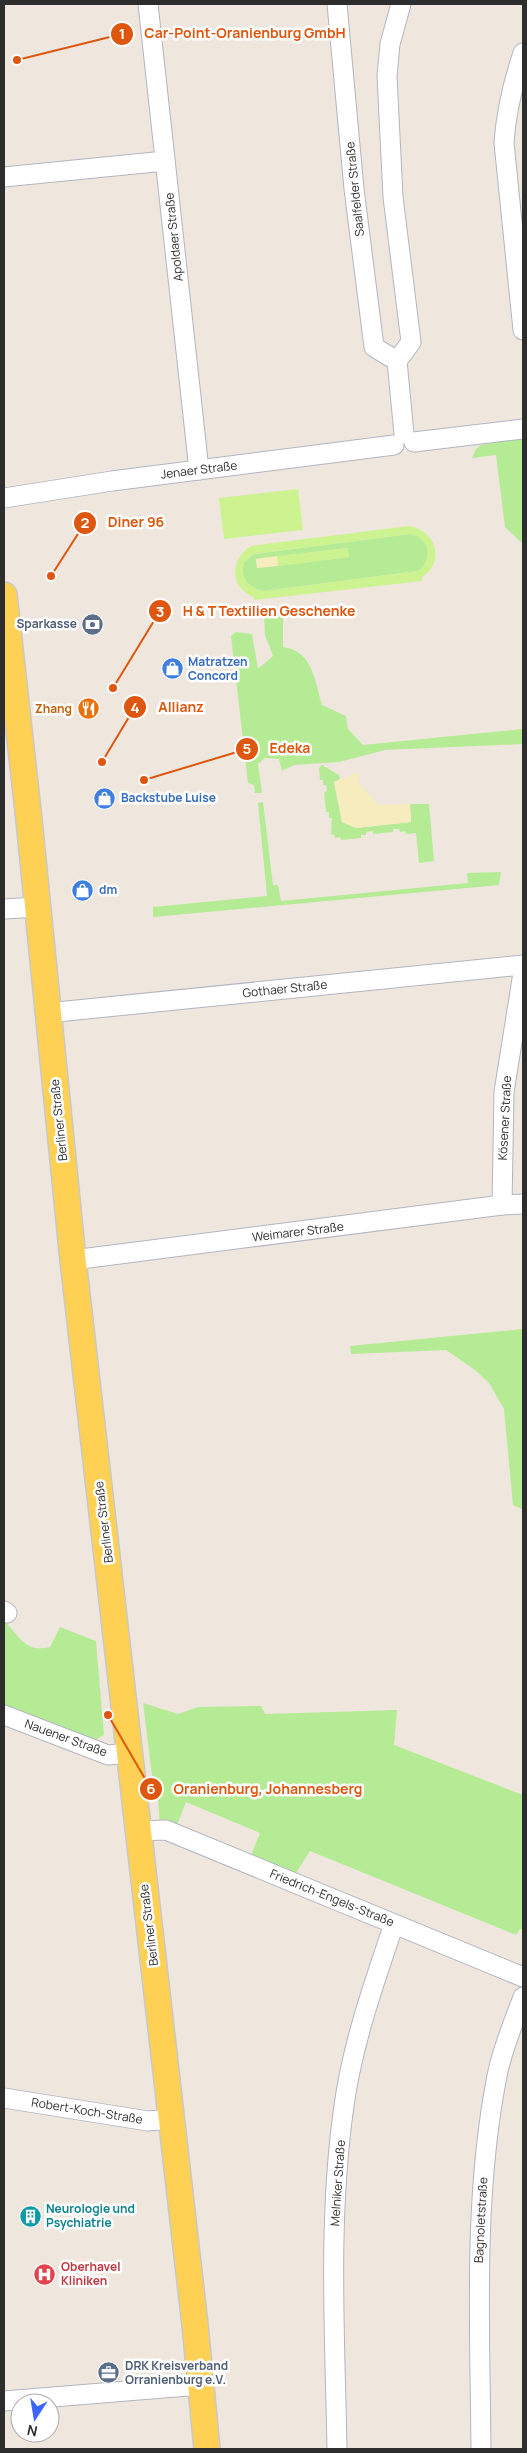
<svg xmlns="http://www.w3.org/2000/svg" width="527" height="2453" font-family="Manrope,sans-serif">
  <rect width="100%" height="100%" fill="#efe7de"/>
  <!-- green -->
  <g fill="#b5eb95" fill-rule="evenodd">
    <path d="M523,438V544L505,527L496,455L472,458L476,449L481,445Z"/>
    <path d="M410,534C430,537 434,560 418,571L265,591C249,589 239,579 244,562L254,554ZM347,548L349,557L257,568L256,559Z"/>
    <path d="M264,612L283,614V647C312,650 315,681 322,705L346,716L348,729L363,745L523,729V744L385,750L339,762L294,765L282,771L279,759L265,758L258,764L262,793H255L254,785L248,783L231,636L236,632L252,634L258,669L273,656L265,635Z"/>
    <path d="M322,765L339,775L340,779L334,782L342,822L356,828L411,822L410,804H429L434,861L419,863L416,833L406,834L405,831L400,832L399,829H393V832L373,834V831L366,832V835H361V838L341,840L340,837L335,838L334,834L331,835L332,818H329V812H326L324,792L327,791L326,785H323V780H320L319,768Z"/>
    <path d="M263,802L273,885H278L281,901L468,883L467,873L501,872L499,885L153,917V907L267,896L258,803Z"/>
    <path d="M523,1329V1505L522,1509L513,1505L504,1409L489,1383L475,1370L446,1350L351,1354L350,1346Z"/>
    <path d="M4,1620C19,1637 26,1653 50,1647L60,1627L96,1641L104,1735L93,1741L4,1708Z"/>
    <path d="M143,1703L178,1714L198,1707L261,1706L265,1714L397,1710L394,1745L523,1795V1930L520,1929L516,1935L310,1851L293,1878L249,1860L260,1833L186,1802L175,1830L160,1824L158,1800L154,1792Z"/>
  </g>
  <!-- sand -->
  <g fill="#f7ecbe">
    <path d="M277,556L278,566L257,568L256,559Z"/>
    <path d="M359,772V784L379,805L410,804L411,822L356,828L342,822L334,782Z"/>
  </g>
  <!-- pitch -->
  <g fill="#ccf390" fill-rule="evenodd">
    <path d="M298,489L303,530L224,539L219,498Z"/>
    <path d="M409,526C436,530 446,562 422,577V581L254,600V597C229,588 230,559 251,546ZM410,534C430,537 434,560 418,571L265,591C249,589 239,579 244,562L254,554Z"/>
    <path d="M348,548L349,557L278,566L277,556Z"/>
  </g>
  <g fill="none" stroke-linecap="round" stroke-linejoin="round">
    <defs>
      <g id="minor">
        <path d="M148,4L199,470"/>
        <path d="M337,4L354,189L374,347L397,361"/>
        <path d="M401,4L390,44L387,76L393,197L411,342L397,361L404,434"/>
        <path d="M523,53C513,83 506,112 504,143L523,330"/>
        <path d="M4,177L165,161"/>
        <path d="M414,442L523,429"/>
        <path d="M4,498L112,481L394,445"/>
        <path d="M4,909L37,907"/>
        <path d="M47,1013L523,965"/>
        <path d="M502,1205L504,1092L523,973"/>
        <path d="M73,1260L502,1205L523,1204"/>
        <path d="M4,1611L7,1613"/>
        <path d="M4,1715L108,1755L130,1753"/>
        <path d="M138,1831L166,1830L523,1977"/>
        <path d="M4,2098L148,2121L171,2119"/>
        <path d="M4,2401L200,2385"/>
        <path d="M337,2449C335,2338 328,2224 343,2113C351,2048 373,1986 394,1924"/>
        <path d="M481,2449C480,2325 473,2198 497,2076C502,2049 514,2022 523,1997"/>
      </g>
      <path id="major" d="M4,595L29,820L73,1260L195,2325L207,2449"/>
    </defs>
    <!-- minor casing -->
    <use href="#minor" stroke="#b2b5c1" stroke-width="21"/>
    <!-- major casing -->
    <use href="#major" stroke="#c8c8c8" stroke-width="28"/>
    <!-- minor -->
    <use href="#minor" stroke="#fff" stroke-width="19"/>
    <!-- major -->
    <use href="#major" stroke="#fed154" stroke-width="25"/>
  </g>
  <!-- icons -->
  <defs>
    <symbol id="bank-disc" viewBox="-11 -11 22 22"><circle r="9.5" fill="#5c6f8a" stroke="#fff"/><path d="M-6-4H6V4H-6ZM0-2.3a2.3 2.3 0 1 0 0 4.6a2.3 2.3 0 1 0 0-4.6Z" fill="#fff"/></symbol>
    <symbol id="shop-disc" viewBox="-11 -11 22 22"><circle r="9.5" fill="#3f7fe0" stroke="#fff"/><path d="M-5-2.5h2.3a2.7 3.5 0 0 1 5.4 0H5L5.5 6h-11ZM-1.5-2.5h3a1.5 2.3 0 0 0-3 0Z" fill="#fff"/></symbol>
    <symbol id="restaurant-disc" viewBox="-11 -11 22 22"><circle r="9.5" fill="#e8710a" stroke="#fff"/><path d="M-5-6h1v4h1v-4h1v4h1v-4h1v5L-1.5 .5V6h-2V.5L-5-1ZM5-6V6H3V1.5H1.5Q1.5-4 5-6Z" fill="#fff"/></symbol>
    <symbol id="building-disc" viewBox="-11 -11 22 22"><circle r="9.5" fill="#0f9aa8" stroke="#fff"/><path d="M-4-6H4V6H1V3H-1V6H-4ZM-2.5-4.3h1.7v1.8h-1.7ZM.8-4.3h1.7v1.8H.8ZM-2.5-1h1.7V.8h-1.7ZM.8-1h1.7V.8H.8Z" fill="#fff"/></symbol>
    <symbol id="hospital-disc" viewBox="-11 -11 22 22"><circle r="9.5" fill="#e0444e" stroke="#fff"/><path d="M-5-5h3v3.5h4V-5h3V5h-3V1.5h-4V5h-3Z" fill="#fff"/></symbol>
    <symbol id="office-disc" viewBox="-11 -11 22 22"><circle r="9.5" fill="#5c6f8a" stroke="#fff"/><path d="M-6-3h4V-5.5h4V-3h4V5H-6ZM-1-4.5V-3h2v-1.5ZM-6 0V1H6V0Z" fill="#fff"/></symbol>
  </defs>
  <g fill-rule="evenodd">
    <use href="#bank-disc" x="80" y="612" width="25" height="25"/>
    <use href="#shop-disc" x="160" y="656" width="25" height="25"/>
    <use href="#restaurant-disc" x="76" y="696" width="25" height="25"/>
    <use href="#shop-disc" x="92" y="786" width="25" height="25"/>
    <use href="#shop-disc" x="70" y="878" width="25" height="25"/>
    <use href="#building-disc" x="18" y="2204" width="25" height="25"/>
    <use href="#hospital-disc" x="32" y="2262" width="25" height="25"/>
    <use href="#office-disc" x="96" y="2360" width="25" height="25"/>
  </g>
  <g text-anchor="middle" stroke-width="5" stroke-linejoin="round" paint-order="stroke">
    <!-- street labels -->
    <g font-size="12" fill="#2d2d2d" stroke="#fff">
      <text transform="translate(355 189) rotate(-96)" y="4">Saalfelder Straße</text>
      <text transform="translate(174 237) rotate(-96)" y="4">Apoldaer Straße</text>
      <text transform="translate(199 470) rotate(-7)" y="4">Jenaer Straße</text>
      <text transform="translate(285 989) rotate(-6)" y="4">Gothaer Straße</text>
      <text transform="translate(505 1118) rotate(-87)" y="4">Kösener Straße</text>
      <text transform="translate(59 1120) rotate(-96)" y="4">Berliner Straße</text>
      <text transform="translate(298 1232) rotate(-7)" y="4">Weimarer Straße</text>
      <text transform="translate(104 1522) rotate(-97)" y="4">Berliner Straße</text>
      <text transform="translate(66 1738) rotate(20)" y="4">Nauener Straße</text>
      <text transform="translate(332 1898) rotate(22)" y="4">Friedrich-Engels-Straße</text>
      <text transform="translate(149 1925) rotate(-97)" y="4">Berliner Straße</text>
      <text transform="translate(87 2111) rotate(9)" y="4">Robert-Koch-Straße</text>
      <text transform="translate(338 2183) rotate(-86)" y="4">Melniker Straße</text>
      <text transform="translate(481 2220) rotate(-87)" y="4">Bagnoletstraße</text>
    </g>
    <!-- service labels -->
    <g font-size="12" font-weight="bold" fill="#4e5e75" stroke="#fff" text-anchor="end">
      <text x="77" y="628">Sparkasse</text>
      <text x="125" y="2370" text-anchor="start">DRK Kreisverband<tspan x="125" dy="14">Orranienburg e.V.</tspan></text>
    </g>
    <!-- shop labels -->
    <g font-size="12" font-weight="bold" fill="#366cbe" stroke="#fff" text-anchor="start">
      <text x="188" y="666">Matratzen<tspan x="188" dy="14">Concord</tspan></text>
      <text x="121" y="802">Backstube Luise</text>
      <text x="99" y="894">dm</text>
    </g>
    <!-- food labels -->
    <g font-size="12" font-weight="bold" fill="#c56008" stroke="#fff" text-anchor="end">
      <text x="72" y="713">Zhang</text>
    </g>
    <!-- culture labels -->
    <g font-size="12" font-weight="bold" fill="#0d838f" stroke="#fff" text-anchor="start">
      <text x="46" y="2213">Neurologie und<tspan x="46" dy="14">Psychiatrie</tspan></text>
    </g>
    <!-- health labels -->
    <g font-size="12" font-weight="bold" fill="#be3a42" stroke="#fff" text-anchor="start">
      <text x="61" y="2271">Oberhavel<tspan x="61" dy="14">Kliniken</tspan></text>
    </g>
  </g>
  <!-- callouts -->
  <path fill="none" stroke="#df570e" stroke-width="2" d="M17 60L122 34M51 576L85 523M113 688L160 611M102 762L135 707M144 780L247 749M108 1715L151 1789"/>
  <g fill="#df570e" stroke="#fff" stroke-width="2">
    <circle cx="17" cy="60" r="5"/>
    <circle cx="51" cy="576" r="5"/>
    <circle cx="113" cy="688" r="5"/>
    <circle cx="102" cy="762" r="5"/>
    <circle cx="144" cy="780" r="5"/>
    <circle cx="108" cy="1715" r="5"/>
    <circle cx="122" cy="34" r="12"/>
    <circle cx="85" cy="523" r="12"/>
    <circle cx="160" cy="611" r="12"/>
    <circle cx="135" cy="707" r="12"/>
    <circle cx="247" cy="749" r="12"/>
    <circle cx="151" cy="1789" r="12"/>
  </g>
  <g font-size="15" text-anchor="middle" font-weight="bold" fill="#fff">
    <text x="122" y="39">1</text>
    <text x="85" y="528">2</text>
    <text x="160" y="617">3</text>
    <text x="135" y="713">4</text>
    <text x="247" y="754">5</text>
    <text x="151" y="1794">6</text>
  </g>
  <g font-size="14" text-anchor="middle" font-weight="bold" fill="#df570e" stroke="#fff" stroke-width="5" stroke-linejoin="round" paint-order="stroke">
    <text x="245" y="38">Car-Point-Oranienburg GmbH</text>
    <text x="136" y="527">Diner 96</text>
    <text x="269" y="616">H &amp; T Textilien Geschenke</text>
    <text x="181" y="712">Allianz</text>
    <text x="290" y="753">Edeka</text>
    <text x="268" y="1794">Oranienburg, Johannesberg</text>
  </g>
  <!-- border -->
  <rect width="527" height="2453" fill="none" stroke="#2d2d2d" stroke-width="10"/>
  <!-- north arrow -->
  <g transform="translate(35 2418) rotate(192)"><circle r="24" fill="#ffffff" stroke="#ababab"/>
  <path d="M0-4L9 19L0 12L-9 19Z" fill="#3b66ff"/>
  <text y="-8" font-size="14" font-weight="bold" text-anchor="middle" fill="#2d2d2d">N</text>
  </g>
</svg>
